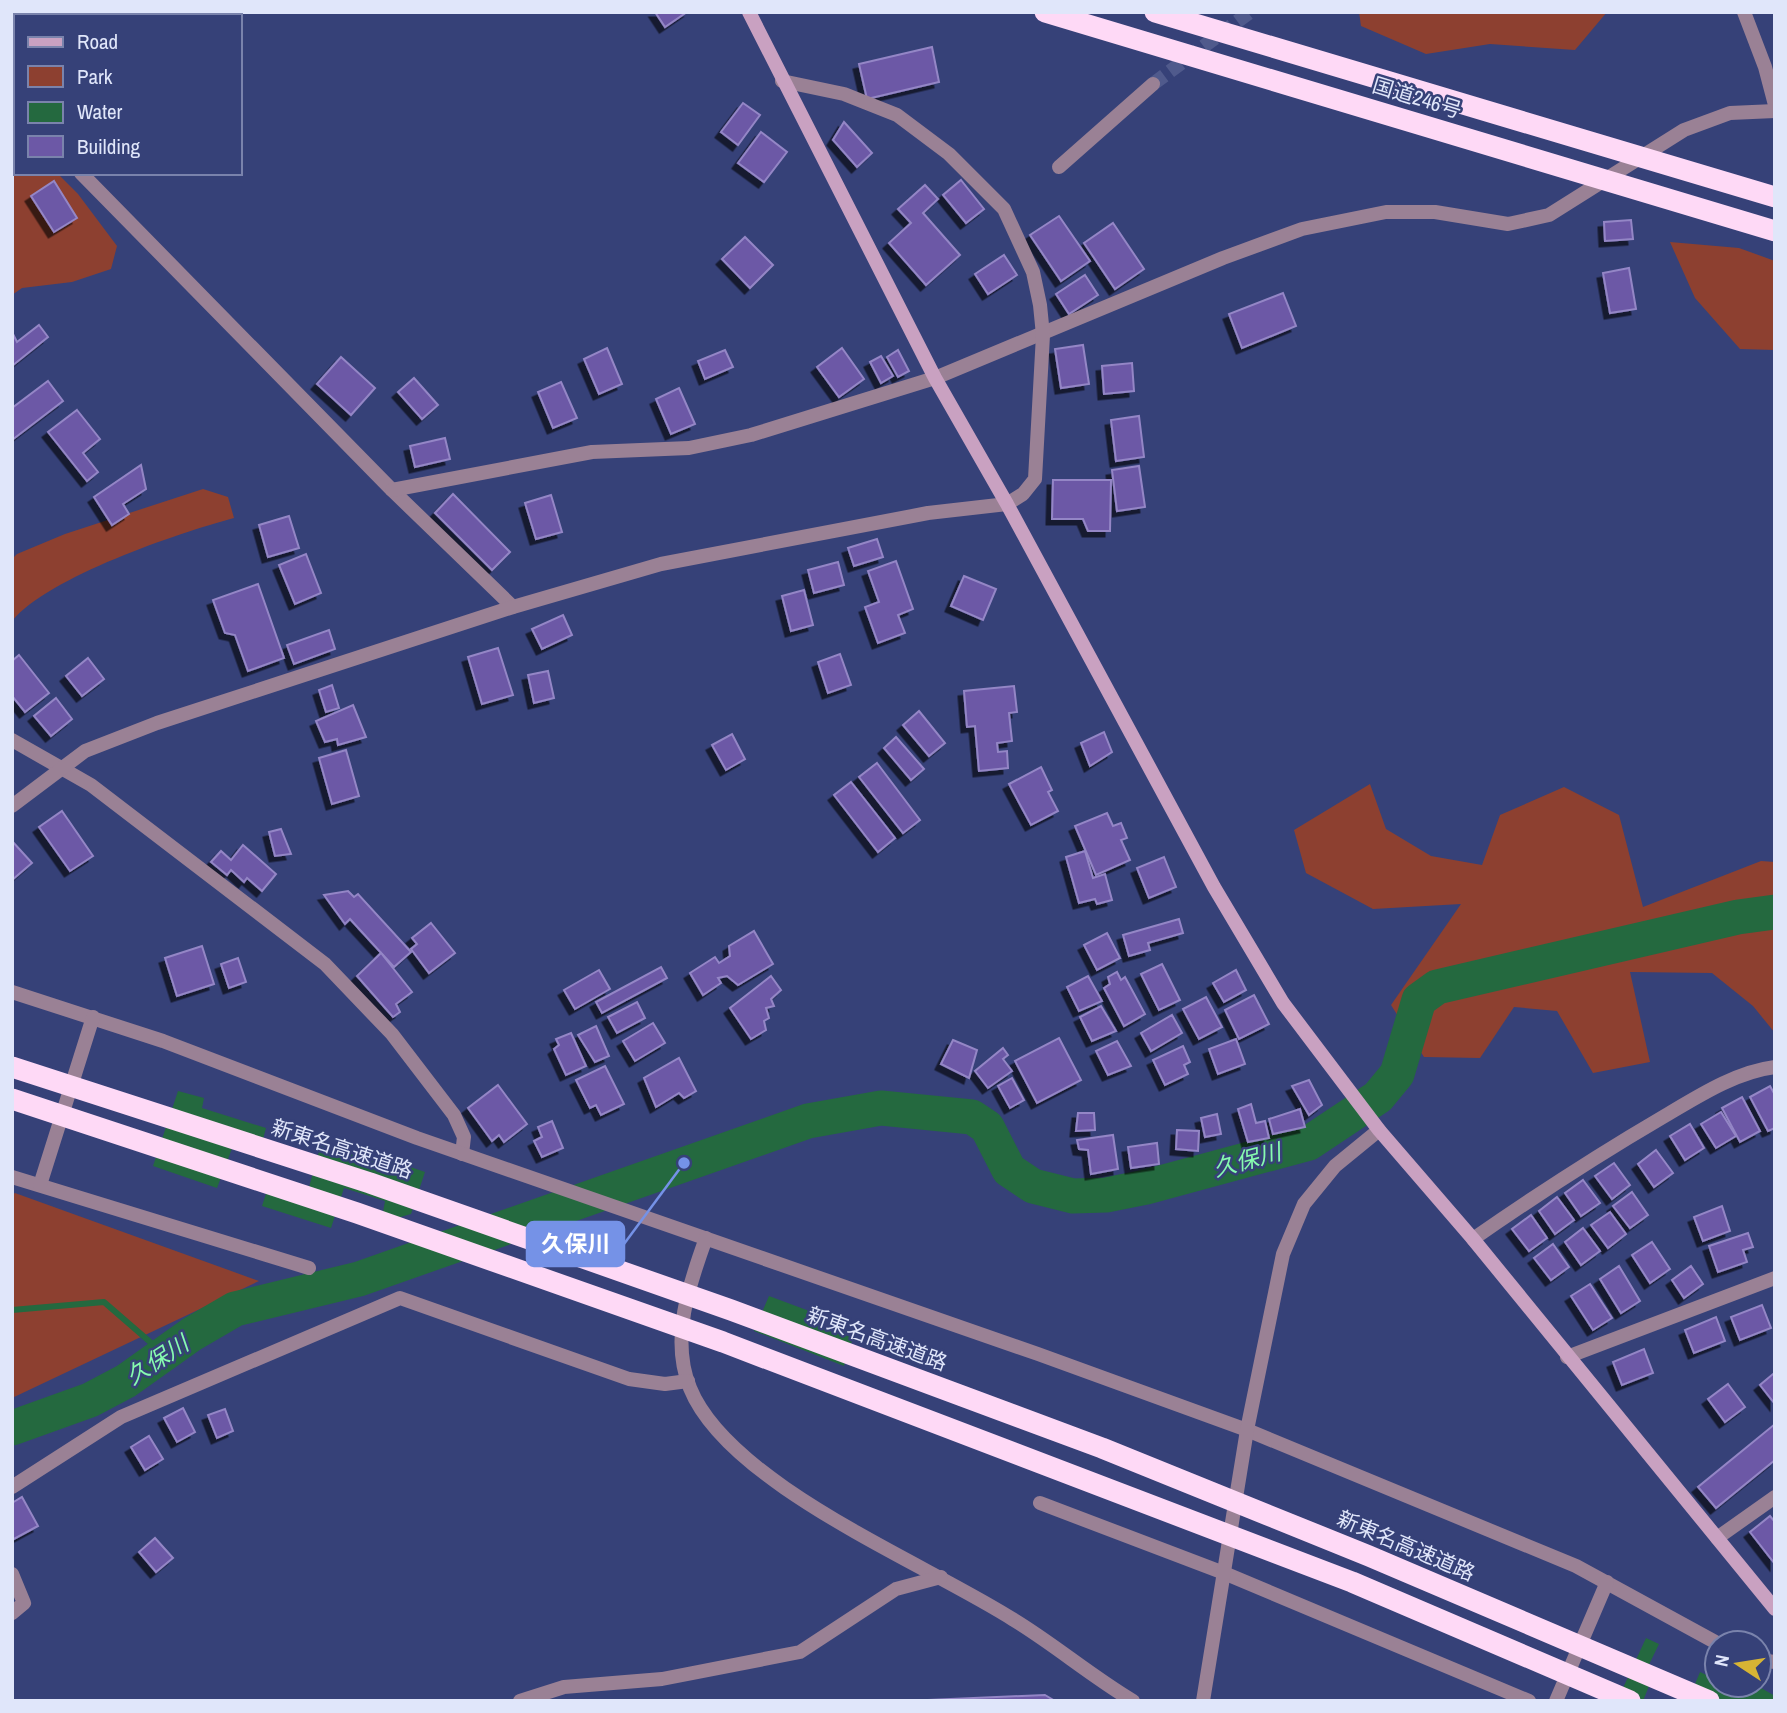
<svg xmlns="http://www.w3.org/2000/svg" width="1787" height="1713" font-family="'Archivo Narrow','Noto Sans JP',sans-serif">
  <defs>
    <filter id="shadow"><feDropShadow dx="-5.5" dy="5.5" stdDeviation="0" flood-color="#0009"/></filter>
  </defs>
  <rect width="100%" height="100%" fill="#364178"/>
  <!-- green -->
  <g fill="#8d4030">
    <path d="M1359,12H1607L1575,50L1490,44L1426,54L1361,26Z"/>
    <path d="M12,122L16,126V173H57L78,194L117,246L111,269L72,282L22,288L12,295Z"/>
    <path d="M1670,242L1739,248L1775,261V350L1740,349L1695,298Z"/>
    <path d="M203,489L228,497L234,518C178,533 48,577 12,621V559L17,554L65,534Z"/>
    <path d="M1370,784L1386,829L1431,856L1482,865L1500,815L1564,787L1619,815L1643,907L1761,861L1775,862V1033L1753,1006L1712,973L1630,972L1650,1062L1593,1073L1557,1011L1514,1007L1480,1058L1424,1057L1391,1005L1461,904L1373,909L1306,873L1294,830Z"/>
    <path d="M15,1193L259,1281L12,1398V1195Z"/>
  </g>
  <!-- water -->
  <g fill="#24693f">
    <path d="M178,1091L204,1098L202,1108L266,1128L259,1154L233,1146L217,1188L153,1166Z"/>
    <path d="M321,1144L383,1165L387,1159L425,1172L411,1214L397,1218L383,1212L385,1201L344,1188L331,1228L262,1206L272,1175L309,1187Z"/>
    <path d="M769,1296L820,1315L819,1325L853,1338L844,1366L754,1331Z"/>
    <path d="M1646,1638L1659,1644L1641,1681L1649,1686L1643,1701H1617Z"/>
    <path d="M1700,1672L1717,1680V1685H1756L1775,1696L1773,1701H1688Z"/>
  </g>
  <g fill="none" stroke-linecap="round" stroke-linejoin="round">
    <!-- stream -->
    <path stroke="#24693f" stroke-width="6" d="M12,1310L104,1302L164,1354"/>
    <!-- river -->
    <path stroke="#24693f" stroke-width="35" d="M12,1428L90,1400L126,1381L192,1334L235,1309L359,1279L808,1121L881,1108L972,1117L987,1127L1009,1170L1033,1186L1073,1196L1106,1195L1146,1187L1309,1143L1378,1097L1397,1074L1419,1000L1437,987L1738,917L1775,912"/>
  </g>
  <!-- building -->
  <g fill="#6c58a6" stroke="#9486c6" stroke-width="2" filter="url(#shadow)">
    <path d="M655,12H687L665,27Z"/>
    <path d="M932,47L939,82L867,99L859,64Z"/>
    <path d="M743,103L760,115L738,145L721,132Z"/>
    <path d="M844,122L872,153L857,167L833,140Z"/>
    <path d="M761,132L787,152L764,182L738,163Z"/>
    <path d="M961,180L984,209L966,223L943,195Z"/>
    <path d="M54,181L77,218L54,232L31,196Z"/>
    <path d="M925,185L938,199L923,213L960,255L926,285L889,243L911,223L898,209Z"/>
    <path d="M1059,216L1090,261L1061,281L1030,235Z"/>
    <path d="M1631,220L1633,239L1605,241L1604,222Z"/>
    <path d="M1113,223L1144,269L1115,289L1084,243Z"/>
    <path d="M745,237L773,265L750,288L722,259Z"/>
    <path d="M1004,255L1017,275L988,294L975,274Z"/>
    <path d="M1629,268L1636,309L1610,313L1603,273Z"/>
    <path d="M1085,275L1098,295L1069,314L1056,294Z"/>
    <path d="M1283,293L1296,326L1242,348L1229,314Z"/>
    <path d="M39,325L48,337L12,366V332L17,342Z"/>
    <path d="M1083,345L1089,384L1061,388L1055,349Z"/>
    <path d="M607,348L622,384L599,394L584,359Z"/>
    <path d="M842,348L864,379L839,397L817,367Z"/>
    <path d="M725,350L733,367L705,379L698,361Z"/>
    <path d="M898,350L909,371L898,377L887,357Z"/>
    <path d="M881,356L893,376L881,383L870,362Z"/>
    <path d="M341,357L375,388L351,415L317,384Z"/>
    <path d="M1132,363L1134,391L1104,394L1102,366Z"/>
    <path d="M414,378L438,405L422,419L398,392Z"/>
    <path d="M48,381L63,401L12,440V408Z"/>
    <path d="M561,382L577,418L553,428L538,392Z"/>
    <path d="M679,388L695,424L671,434L656,399Z"/>
    <path d="M77,410L100,439L83,453L98,472L87,481L48,432Z"/>
    <path d="M1139,416L1144,457L1116,461L1111,420Z"/>
    <path d="M445,438L450,459L415,467L410,446Z"/>
    <path d="M141,465L146,489L123,504L129,514L112,525L94,497Z"/>
    <path d="M1139,466L1145,507L1117,511L1112,470Z"/>
    <path d="M1053,480H1111L1110,531H1088L1083,519H1052Z"/>
    <path d="M453,494L510,552L492,570L435,513Z"/>
    <path d="M551,495L562,532L536,539L525,503Z"/>
    <path d="M289,516L299,548L268,557L259,525Z"/>
    <path d="M877,539L883,557L854,566L848,548Z"/>
    <path d="M306,554L321,593L295,604L279,565Z"/>
    <path d="M896,561L913,609L898,615L905,633L878,643L865,607L879,602L868,571Z"/>
    <path d="M838,562L844,585L814,593L808,570Z"/>
    <path d="M964,576L996,589L983,620L951,606Z"/>
    <path d="M258,584L284,658L248,671L235,635L225,633L213,600Z"/>
    <path d="M804,590L813,625L791,631L782,596Z"/>
    <path d="M563,615L572,635L542,649L532,629Z"/>
    <path d="M329,630L335,649L294,664L287,645Z"/>
    <path d="M498,648L513,695L482,704L468,657Z"/>
    <path d="M840,654L851,685L828,693L818,662Z"/>
    <path d="M19,655L49,693L25,712L12,696V661Z"/>
    <path d="M88,658L104,679L82,696L66,676Z"/>
    <path d="M548,671L554,698L534,703L528,675Z"/>
    <path d="M332,685L339,708L326,712L319,690Z"/>
    <path d="M1014,686L1017,712L1009,713L1012,741L997,743L998,752L1007,751L1008,768L979,771L975,726L967,727L964,691Z"/>
    <path d="M56,698L72,719L51,736L34,716Z"/>
    <path d="M353,705L366,737L338,745L337,739L325,742L316,721Z"/>
    <path d="M919,711L945,743L929,756L903,725Z"/>
    <path d="M1104,732L1112,752L1090,766L1081,743Z"/>
    <path d="M732,734L745,759L726,770L712,745Z"/>
    <path d="M896,737L924,769L911,780L884,748Z"/>
    <path d="M346,750L359,796L332,804L319,758Z"/>
    <path d="M877,763L920,820L903,833L859,777Z"/>
    <path d="M1041,767L1052,790L1048,792L1058,811L1031,825L1009,784Z"/>
    <path d="M851,782L895,838L878,852L834,795Z"/>
    <path d="M62,811L93,856L70,871L39,827Z"/>
    <path d="M1107,813L1113,826L1121,823L1127,838L1121,840L1130,860L1096,875L1075,826Z"/>
    <path d="M281,829L291,854L275,856L269,832Z"/>
    <path d="M12,841L32,863L12,880Z"/>
    <path d="M243,845L276,874L262,891L247,878L244,882L231,870L227,875L211,862L221,851L231,860Z"/>
    <path d="M1085,851L1093,878L1105,874L1112,900L1097,904L1095,899L1079,903L1066,857Z"/>
    <path d="M1164,857L1176,887L1149,898L1137,868Z"/>
    <path d="M348,891L354,897L358,894L411,952L394,967L350,919L345,924L324,895Z"/>
    <path d="M1179,919L1183,933L1148,943L1150,950L1129,956L1123,935Z"/>
    <path d="M431,923L455,953L429,973L411,949L417,944L412,938Z"/>
    <path d="M754,931L773,964L738,985L727,976L718,978L721,983L703,995L690,973L715,957L719,963L730,956L729,946Z"/>
    <path d="M1107,933L1120,958L1097,970L1084,945Z"/>
    <path d="M202,946L214,984L177,996L165,958Z"/>
    <path d="M381,953L412,992L396,1004L400,1012L393,1017L357,976Z"/>
    <path d="M238,958L246,982L229,988L221,964Z"/>
    <path d="M1162,964L1180,1000L1159,1010L1141,974Z"/>
    <path d="M661,967L667,978L602,1013L596,1002Z"/>
    <path d="M599,970L610,989L575,1009L564,990Z"/>
    <path d="M1236,970L1246,990L1224,1002L1213,983Z"/>
    <path d="M1117,972L1121,980L1125,977L1145,1014L1124,1026L1104,988L1110,984L1108,977Z"/>
    <path d="M771,976L781,990L771,999L774,1006L766,1008L769,1018L764,1021L766,1030L751,1039L730,1008Z"/>
    <path d="M1088,976L1102,1001L1079,1011L1067,987Z"/>
    <path d="M1254,995L1269,1024L1239,1039L1225,1010Z"/>
    <path d="M1206,997L1222,1027L1199,1039L1183,1009Z"/>
    <path d="M637,1002L645,1018L617,1033L608,1017Z"/>
    <path d="M1101,1006L1116,1031L1092,1041L1080,1017Z"/>
    <path d="M1172,1015L1182,1033L1151,1051L1141,1033Z"/>
    <path d="M653,1023L665,1043L635,1061L623,1041Z"/>
    <path d="M596,1026L609,1056L595,1062L578,1035Z"/>
    <path d="M571,1033L586,1066L566,1075L554,1049L559,1045L556,1039Z"/>
    <path d="M1059,1038L1081,1080L1037,1103L1015,1061Z"/>
    <path d="M1236,1039L1245,1064L1218,1074L1209,1049Z"/>
    <path d="M953,1040L977,1050L969,1078L941,1064Z"/>
    <path d="M1117,1041L1131,1066L1108,1075L1096,1051Z"/>
    <path d="M1183,1046L1190,1062L1184,1065L1188,1074L1165,1085L1153,1060Z"/>
    <path d="M1003,1048L1008,1055L1003,1059L1012,1071L988,1088L975,1071Z"/>
    <path d="M679,1058L696,1091L684,1098L679,1093L656,1107L644,1078Z"/>
    <path d="M605,1066L624,1104L601,1115L596,1105L590,1108L576,1080Z"/>
    <path d="M1012,1078L1024,1100L1010,1108L998,1086Z"/>
    <path d="M1309,1080L1322,1105L1309,1115L1292,1086Z"/>
    <path d="M498,1085L527,1124L504,1142L499,1135L492,1141L468,1108Z"/>
    <path d="M1770,1086L1775,1095V1128L1768,1131L1750,1097Z"/>
    <path d="M1742,1097L1760,1131L1740,1142L1722,1108Z"/>
    <path d="M1251,1104L1256,1123L1265,1121L1269,1138L1248,1142L1238,1109Z"/>
    <path d="M1300,1109L1305,1127L1273,1134L1269,1119Z"/>
    <path d="M1721,1112L1736,1136L1716,1148L1701,1124Z"/>
    <path d="M1078,1113H1094L1095,1130L1076,1131Z"/>
    <path d="M1217,1114L1221,1134L1205,1137L1201,1118Z"/>
    <path d="M552,1121L563,1148L542,1157L534,1141L542,1137L538,1127Z"/>
    <path d="M1690,1124L1704,1148L1685,1160L1670,1136Z"/>
    <path d="M1177,1130L1199,1131L1198,1151L1176,1149Z"/>
    <path d="M1113,1135L1118,1169L1091,1174L1088,1150L1079,1149L1077,1140Z"/>
    <path d="M1157,1143L1159,1164L1131,1168L1128,1147Z"/>
    <path d="M1656,1150L1673,1173L1654,1187L1638,1164Z"/>
    <path d="M1614,1163L1630,1185L1612,1199L1595,1176Z"/>
    <path d="M1583,1180L1600,1203L1581,1216L1565,1193Z"/>
    <path d="M1632,1192L1648,1215L1630,1228L1613,1206Z"/>
    <path d="M1557,1197L1574,1220L1555,1234L1539,1211Z"/>
    <path d="M1722,1206L1730,1231L1703,1241L1694,1217Z"/>
    <path d="M1610,1212L1626,1234L1608,1248L1591,1225Z"/>
    <path d="M1531,1215L1547,1238L1529,1251L1512,1229Z"/>
    <path d="M1583,1228L1600,1251L1581,1265L1565,1242Z"/>
    <path d="M1748,1233L1753,1247L1743,1250L1747,1262L1718,1272L1709,1246Z"/>
    <path d="M1652,1242L1670,1269L1650,1283L1632,1255Z"/>
    <path d="M1553,1244L1569,1267L1551,1280L1534,1258Z"/>
    <path d="M1619,1266L1640,1301L1621,1313L1600,1279Z"/>
    <path d="M1691,1266L1703,1284L1684,1298L1672,1280Z"/>
    <path d="M1590,1284L1612,1318L1593,1330L1571,1296Z"/>
    <path d="M1762,1305L1771,1328L1740,1340L1731,1317Z"/>
    <path d="M1716,1317L1725,1341L1694,1353L1685,1330Z"/>
    <path d="M1644,1349L1653,1373L1622,1385L1613,1362Z"/>
    <path d="M1773,1374L1775,1376V1404L1760,1385Z"/>
    <path d="M1728,1384L1745,1407L1725,1422L1708,1399Z"/>
    <path d="M183,1408L195,1432L177,1442L164,1418Z"/>
    <path d="M225,1409L233,1431L217,1438L208,1415Z"/>
    <path d="M1775,1424V1460L1716,1508L1698,1487Z"/>
    <path d="M149,1436L163,1459L145,1470L131,1447Z"/>
    <path d="M22,1497L38,1526L12,1540V1503Z"/>
    <path d="M1770,1516L1775,1522V1564L1750,1532Z"/>
    <path d="M155,1538L173,1558L156,1572L139,1552Z"/>
    <path d="M1045,1695L1055,1701H905Z"/>
  </g>
  <g fill="none" stroke-linecap="round" stroke-linejoin="round">
    <!-- street-tunnel -->
    <path stroke="#505a8c" stroke-width="14" stroke-dasharray="14 7" stroke-linecap="butt" d="M1153,84L1250,12"/>
    <!-- street -->
    <g stroke="#9a8195" stroke-width="14">
      <path d="M1744,12L1765,67L1775,105"/>
      <path d="M33,16L41,12"/>
      <path d="M12,26L16,24"/>
      <path d="M12,103L16,106"/>
      <path d="M1059,167L1153,84"/>
      <path d="M81,173L392,490L513,607"/>
      <path d="M392,490L592,452L689,448L751,435L935,378L1223,258L1302,229L1386,212H1435L1508,224L1549,215L1684,130L1730,113L1775,111"/>
      <path d="M12,740L91,785L325,964L392,1034L454,1115L464,1137L462,1154"/>
      <path d="M12,806L85,751L157,723L513,607L661,564L928,513L1007,504L1023,494L1035,479L1043,335L1040,305L1033,272L1004,209L949,154L897,115L844,94L782,81"/>
      <path d="M12,992L163,1041L417,1138L1038,1354L1247,1430L1576,1566L1717,1643"/>
      <path d="M12,1177L309,1268"/>
      <path d="M40,1185L93,1017"/>
      <path d="M706,1238C689,1285 670,1339 690,1388C729,1485 927,1564 1014,1620C1055,1645 1091,1676 1133,1701"/>
      <path d="M1473,1239C1535,1196 1598,1155 1663,1117C1697,1097 1735,1072 1775,1067"/>
      <path d="M1567,1357L1775,1278"/>
      <path d="M12,1487L121,1417L400,1298L629,1379L665,1384L688,1381"/>
      <path d="M1040,1503L1224,1573L1529,1701"/>
      <path d="M1717,1538L1775,1497"/>
      <path d="M12,1574L24,1603L12,1613"/>
      <path d="M1759,1660L1775,1662"/>
      <path d="M520,1701L564,1687L662,1679L800,1652L896,1589L941,1577"/>
      <path d="M1203,1701L1247,1430L1283,1254L1304,1204L1335,1166L1379,1130"/>
      <path d="M1556,1701L1607,1582"/>
    </g>
    <!-- secondary -->
    <path stroke="#c9a1c1" stroke-width="14" d="M749,12L935,378L1007,504L1214,887L1283,1003L1379,1130L1473,1239L1775,1609"/>
    <!-- highway -->
    <g stroke="#fed9f6" stroke-width="21">
      <path d="M1045,12L1775,231"/>
      <path d="M1155,12L1775,197"/>
    </g>
    <!-- highway-bridge -->
    <g stroke="#fed9f6" stroke-width="21">
      <path d="M12,1067L370,1183L731,1310L1102,1448L1369,1556L1709,1701"/>
      <path d="M12,1099L357,1213L723,1342L1352,1582L1630,1701"/>
    </g>
  </g>
  <g text-anchor="middle" stroke-width="5" stroke-linejoin="round" paint-order="stroke">
    <!-- street labels -->
    <g font-size="21" fill="#e0e6fa" stroke="#364178">
      <text transform="translate(1417 98) rotate(17)" y="7">国道246号</text>
      <text transform="translate(342 1149) rotate(18)" y="7">新東名高速道路</text>
      <text transform="translate(877 1339) rotate(20)" y="7">新東名高速道路</text>
      <text transform="translate(1406 1546) rotate(23)" y="7">新東名高速道路</text>
    </g>
    <!-- water labels -->
    <g font-size="23" font-style="italic" fill="#87fbaf" stroke="#364178">
      <text transform="translate(1247 1160) rotate(-15)" y="8">久保川</text>
      <text transform="translate(157 1360) rotate(-33)" y="8">久保川</text>
    </g>
  </g>
  <!-- callouts -->
  <path fill="none" stroke="#7592e7" stroke-width="2.5" d="M684 1163L624 1244"/>
  <circle fill="#7592e7" stroke="#364178" stroke-width="2.5" cx="684" cy="1163" r="7"/>
  <rect fill="#7592e7" stroke="#7592e7" stroke-width="2.5" x="527" y="1222" width="97" height="44" rx="7"/>
  <g font-size="23" text-anchor="middle" font-weight="bold" fill="#fff">
    <text x="576" y="1252">久保川</text>
  </g>
  <!-- border -->
  <rect width="1787" height="1713" fill="none" stroke="#e0e6fa" stroke-width="28"/>
  <!-- legend -->
  <rect x="14" y="14" width="228" height="161" fill="#364178" stroke="#7a83ac" stroke-width="2"/>
  <rect x="28" y="37" width="35" height="10" fill="#c9a1c1" stroke="#7a83ac" stroke-width="2"/>
  <text x="77" y="49" font-size="21" fill="#e0e6fa">Road</text>
  <rect x="28" y="66" width="35" height="21" fill="#8d4030" stroke="#7a83ac" stroke-width="2"/>
  <text x="77" y="84" font-size="21" fill="#e0e6fa">Park</text>
  <rect x="28" y="102" width="35" height="21" fill="#24693f" stroke="#7a83ac" stroke-width="2"/>
  <text x="77" y="119" font-size="21" fill="#e0e6fa">Water</text>
  <rect x="28" y="136" width="35" height="21" fill="#6c58a6" stroke="#7a83ac" stroke-width="2"/>
  <text x="77" y="154" font-size="21" fill="#e0e6fa">Building</text>
  <!-- north arrow -->
  <g transform="translate(1738 1664) rotate(282)"><circle r="33" fill="#364178" stroke="#7a83ac" stroke-width="2"/>
  <path d="M0-5L12 26L0 18L-12 26Z" fill="#d7b434"/>
  <text y="-10" font-size="19" font-weight="bold" text-anchor="middle" fill="#e0e6fa">N</text>
  </g>
</svg>
